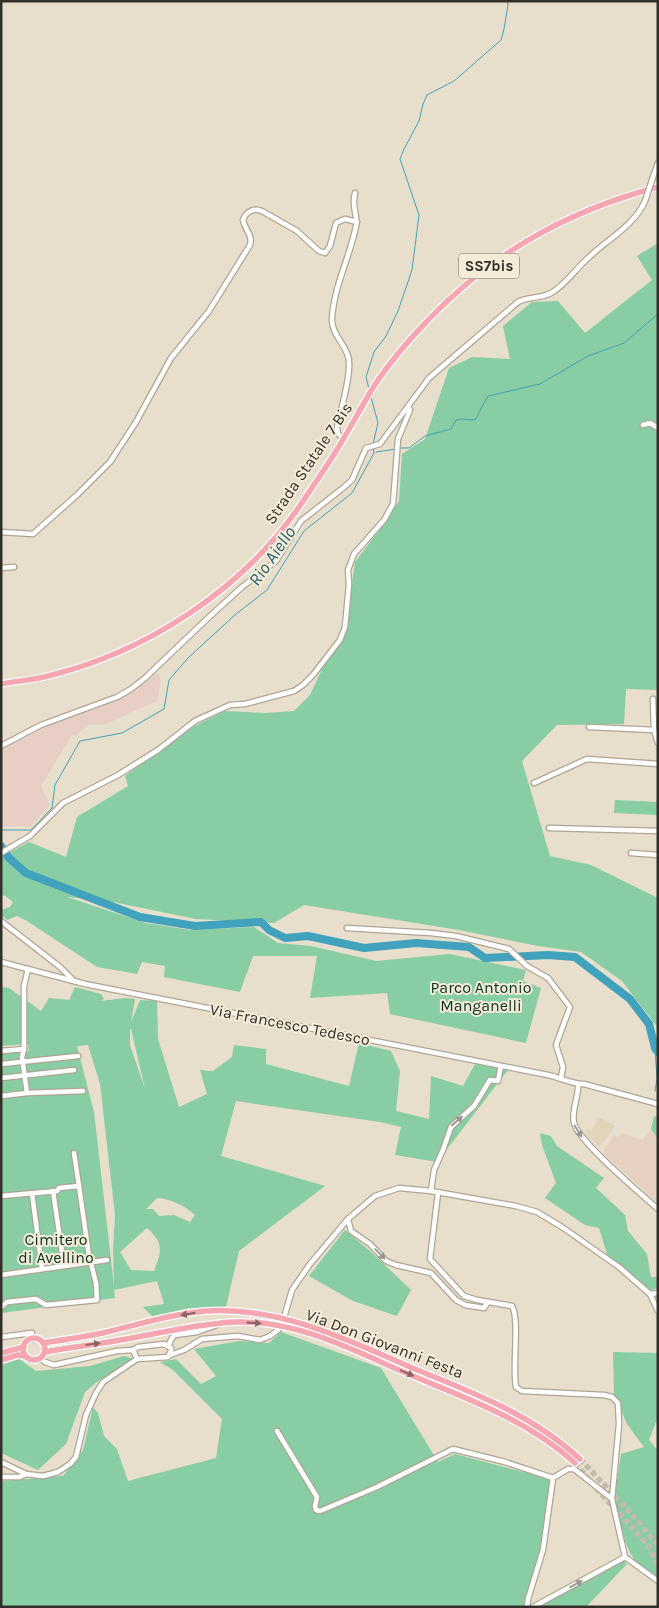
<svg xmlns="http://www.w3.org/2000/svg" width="659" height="1608" font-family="Karla,sans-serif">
  <rect width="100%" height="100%" fill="#e7decc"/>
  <!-- built -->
  <path fill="#e0d4bb" d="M598,1117L615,1126L609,1135L599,1147L585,1134L587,1129L591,1131Z"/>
  <!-- industrial -->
  <path fill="#e7cfc5" d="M158,673L161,681L157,701L106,724L89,725L76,735H72L41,786L50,805L31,826L2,827L1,750L56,722L132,693Z"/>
  <!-- education -->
  <path fill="#e5d0c2" d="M651,1129L658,1139V1203L603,1153L614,1135L618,1137L622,1133L642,1140Z"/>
  <!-- green -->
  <g fill="#88cda3" fill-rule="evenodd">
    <path d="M658,243V690L626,689L624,724L557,725L522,761L550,856L591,865L658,898V1028L622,981L581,952L538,946L459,930L304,905L274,923L196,919L108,901L67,897L146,923L190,930L254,927L278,943L311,946L376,961L450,954L526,970L523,981L541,988L526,1043L390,1014L387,993L310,998L317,956H253L240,992L164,977L165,966L142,962L137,974L97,967L27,921L17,916L7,920L1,915V910L10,907L13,902L4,895L1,897V857L29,842L66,857L77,817L128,786L125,776L189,729L225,711L266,713L294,711L310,695L323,667L344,637L355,562L380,529L399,501L402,454L425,439L449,368L472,357L510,359L503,326L532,302L558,301L585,333L652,280L637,256Z"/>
    <path d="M615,800L658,802V815L614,813Z"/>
    <path d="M1,987L9,988L41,1011L49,998L69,1000L75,987L101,994L104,999L100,1001L125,998L135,999L131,1022L140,1000L157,1001L158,1039L179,1107L207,1094L200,1070L213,1071L232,1057L234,1045L266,1049V1064L349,1086L359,1043L391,1051L400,1071L396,1111L429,1119L431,1076L463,1086L475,1064L508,1070L437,1162L395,1155L401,1127L380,1122L236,1101L221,1156L325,1186L239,1251L226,1307L189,1308L153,1317L143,1307L164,1304L157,1281L114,1290L115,1298L1,1313V1054L29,1051L28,1044L1,1046ZM130,1029H131L145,1089L130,1045ZM88,1045L100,1084L115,1215L113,1249L114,1286L94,1112L77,1046ZM157,1198C171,1199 184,1205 195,1215L190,1222L174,1215L159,1216L153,1209H146ZM147,1228C164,1243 162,1251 154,1271L131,1270L120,1252Z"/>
    <path d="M654,1116L658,1117V1139L651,1129Z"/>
    <path d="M540,1133L551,1136L557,1146L604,1178L596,1188L625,1215L628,1231L647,1254L651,1277H658V1288L648,1291L607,1254L599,1228L585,1225L545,1198L556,1183L542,1145Z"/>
    <path d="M345,1230L371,1252L411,1290L397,1316L353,1301L309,1276Z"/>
    <path d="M281,1332L381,1368L438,1462L455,1454L550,1479L540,1549L526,1607H1V1481L63,1476L83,1450L93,1407L98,1413L104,1436L117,1449L128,1481L216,1458L222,1419L173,1370L160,1362L176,1359L201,1384L216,1376L194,1349L239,1341L269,1343Z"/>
    <path d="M613,1352L658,1353V1422H656L649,1440L658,1451V1579L634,1560L626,1544L614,1501L621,1454L644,1447L627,1424L614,1394Z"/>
    <path d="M124,1356L134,1359L97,1382L85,1392L66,1444L38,1470L1,1453V1365L19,1359L36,1371L90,1366Z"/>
    <path d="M623,1560L627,1564L586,1607H538Z"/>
  </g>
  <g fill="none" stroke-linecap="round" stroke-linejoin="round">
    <!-- stream -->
    <g stroke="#40a2bc" stroke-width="1">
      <path d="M369,389L366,377L374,352L386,336L398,311L412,270L419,215L400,159L404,149L419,121L423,104L427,95L454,81L501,40L504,29L508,5L507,1"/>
      <path d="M371,397L378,423L373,444"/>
      <path d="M400,448H409L425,436L451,429L456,420L461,419L475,420L488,396L540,384L588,356L624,343L658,314"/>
      <path d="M376,452L396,449"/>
      <path d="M1,830H31L52,808L55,785L80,741L122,733L164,709L169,680L188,658L236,614L267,590L304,531L352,493L374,453L373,448"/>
      <path d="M655,1048L657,1079L655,1091"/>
    </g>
    <!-- river -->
    <path stroke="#40a2bc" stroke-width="8" d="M1,846L9,858L26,873L140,917L195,926L261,922L269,930L285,938L308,936L364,948L416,943L469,947L485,958L548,955L575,957L630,999L649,1024L655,1048L658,1052"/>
    <!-- major-tunnel -->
    <g stroke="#c3bbab" stroke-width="5.5" stroke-dasharray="5.5 3" stroke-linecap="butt">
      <path d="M580,1459L628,1510L658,1545"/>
      <path d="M575,1463L590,1481"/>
      <path d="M596,1488L648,1545L658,1565"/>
    </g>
    <defs>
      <g id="minor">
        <path d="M653,177L658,163"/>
        <path d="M643,425L650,423L658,428"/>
        <path d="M344,438L338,434L337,428C340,412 353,370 348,356C344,343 331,333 332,318C334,286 350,257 356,226C358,213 351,208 355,193"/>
        <path d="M1,532L33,534L77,495L110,462L136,422L171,358L209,311L250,245C253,235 245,230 243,220C246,211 254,208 262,211L297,231L319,251L325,253L330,246L336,223L345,219L357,222"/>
        <path d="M1,568L14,567"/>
        <path d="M653,699L654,730L658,743"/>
        <path d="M589,727L654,730"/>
        <path d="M1,746L41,725L117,697L131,689L145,678L208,618L242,587L276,561L301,521L343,488L352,480L366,448L380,444L429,378L518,302C529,296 541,299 551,293C564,286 574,271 585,261C604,241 634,227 645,201"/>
        <path d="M534,783L587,759L658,764"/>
        <path d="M549,828L658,831"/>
        <path d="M1,853L30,836L63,803L118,775L158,750L195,721L230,705L245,704L294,691L303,685L313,675L340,640L345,627L349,584L348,570L354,554L384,520L393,504L398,439L410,410L408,407"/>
        <path d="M631,853L658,855"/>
        <path d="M1,921L60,967L73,980"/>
        <path d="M347,928L431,933L456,936L509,949L527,966L548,978L570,1007L556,1045L563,1067L561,1078"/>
        <path d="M1,962L85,984L548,1075C558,1077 575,1085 584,1084L658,1104"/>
        <path d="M1,1051L24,1049V986L28,969"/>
        <path d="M1,1064L78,1056"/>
        <path d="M1,1078L74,1070"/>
        <path d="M578,1084C579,1097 571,1110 574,1123C578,1141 641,1194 658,1209"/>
        <path d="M27,1093L83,1091"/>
        <path d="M1,1096L27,1093L22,1057L24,1049"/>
        <path d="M74,1153L79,1186"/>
        <path d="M53,1191L64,1266"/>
        <path d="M431,1191L434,1170L443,1150L451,1127L474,1106L490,1080L498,1081L501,1066"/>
        <path d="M32,1193L42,1269"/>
        <path d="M438,1193L430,1259L464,1296L477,1300L512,1306C520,1320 512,1366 516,1387L522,1391L604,1395L612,1397L618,1403L619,1424L612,1499"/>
        <path d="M1,1196L57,1191L59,1188L79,1186L89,1256L96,1283L97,1300L46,1305L36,1299L7,1302L1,1307"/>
        <path d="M348,1219L351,1231L370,1244L386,1261L396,1265L431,1273L456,1300L465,1305L484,1308L488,1302"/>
        <path d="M1,1275L107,1260"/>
        <path d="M650,1294L658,1311"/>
        <path d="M285,1314L292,1290L310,1264L348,1219L375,1196L399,1188L431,1191L516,1206L537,1212L562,1227L619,1267L650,1294L658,1293"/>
        <path d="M1,1337L32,1333L33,1339"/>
        <path d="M168,1346L172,1338L175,1335L197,1332L217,1325"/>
        <path d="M170,1355L184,1350L202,1339L238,1336L260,1340L270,1336L278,1330"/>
        <path d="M41,1358L45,1362L54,1365L117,1351L133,1350"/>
        <path d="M277,1431L317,1497L315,1506L316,1510L320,1511L377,1487L453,1449L505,1462L553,1478"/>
        <path d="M1,1462L26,1474L43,1476L58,1472L70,1464L76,1457L86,1415L96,1393L103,1382L137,1359L168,1357L171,1351V1348L164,1344L138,1347L133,1350L137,1359"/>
        <path d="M1,1477H20L26,1474"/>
        <path d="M625,1557L658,1581"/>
        <path d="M527,1607L528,1599L543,1550L553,1478L568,1469H574L612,1499L625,1557"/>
        <path d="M533,1607L625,1557"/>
      </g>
      <g id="major">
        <path d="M1,684C17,681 33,680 48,676C146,652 241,591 299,507C313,486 328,465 341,443C351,426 361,408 371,391C381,374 402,348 416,333C484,258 560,213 658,187"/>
        <circle cx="34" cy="1349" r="11"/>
        <path d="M43,1343C63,1340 83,1337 103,1333C137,1325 171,1314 206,1311C280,1306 350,1341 415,1369C474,1393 533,1415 580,1459"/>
        <path d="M45,1352C70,1347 95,1345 120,1340C157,1334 200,1323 236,1322C296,1320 353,1350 406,1373C465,1398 527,1419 575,1463"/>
        <path d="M1,1353L24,1347"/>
        <path d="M1,1360L18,1355L26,1356"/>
      </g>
    </defs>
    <!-- minor casing -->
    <use href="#minor" stroke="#aea595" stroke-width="7"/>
    <!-- major casing -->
    <use href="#major" stroke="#fff" stroke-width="8"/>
    <!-- minor -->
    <use href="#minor" stroke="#fff" stroke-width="4.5"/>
    <!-- major -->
    <use href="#major" stroke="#f5a6b0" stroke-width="5.5"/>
    <defs>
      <path id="minor-bridge" d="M645,201L653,177"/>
    </defs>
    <!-- minor-bridge casing -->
    <use href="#minor-bridge" stroke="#aea595" stroke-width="7" stroke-linecap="butt"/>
    <!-- minor-bridge -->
    <use href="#minor-bridge" stroke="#fff" stroke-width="4.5"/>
  </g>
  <!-- one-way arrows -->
  <defs><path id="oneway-solid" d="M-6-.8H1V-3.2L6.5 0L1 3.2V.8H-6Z" transform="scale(1.25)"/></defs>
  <g fill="#989794">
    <use href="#oneway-solid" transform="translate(457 1121) rotate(-41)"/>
    <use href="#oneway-solid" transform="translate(578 1131) rotate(57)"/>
    <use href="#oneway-solid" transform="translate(380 1254) rotate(46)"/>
    <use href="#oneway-solid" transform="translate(576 1584) rotate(-28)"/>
  </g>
  <g fill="#8a6565">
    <use href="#oneway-solid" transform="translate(188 1314) rotate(171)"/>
    <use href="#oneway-solid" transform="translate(254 1323) rotate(4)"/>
    <use href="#oneway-solid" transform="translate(93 1344) rotate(-7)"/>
    <use href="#oneway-solid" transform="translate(407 1373) rotate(23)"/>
  </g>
  <g text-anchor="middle" stroke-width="4" stroke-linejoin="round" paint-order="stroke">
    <!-- shield labels -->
    <rect fill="#f4ebd9" stroke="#6c675d" stroke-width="1" x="459" y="253.5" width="60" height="25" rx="4"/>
    <g font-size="15" font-weight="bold" fill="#322f28">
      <text x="489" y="271">SS7bis</text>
    </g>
    <!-- street labels -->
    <g font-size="16" fill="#322f28" stroke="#f4ebd9">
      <text transform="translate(308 463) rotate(-56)" y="6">Strada Statale 7 Bis</text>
      <text transform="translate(290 1024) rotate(11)" y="6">Via Francesco Tedesco</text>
      <text transform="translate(385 1343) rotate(21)" y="6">Via Don Giovanni Festa</text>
    </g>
    <!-- park labels -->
    <g font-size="16" fill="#08331e" stroke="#f4ebd9">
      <text x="481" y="993">Parco Antonio<tspan x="481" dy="18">Manganelli</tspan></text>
      <text x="56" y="1245">Cimitero<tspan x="56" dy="18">di Avellino</tspan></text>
    </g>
    <!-- water labels -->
    <g font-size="18" font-style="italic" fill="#2a5f6e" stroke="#f4ebd9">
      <text transform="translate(272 556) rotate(-55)" y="6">Rio Aiello</text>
    </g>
  </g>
  <!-- border -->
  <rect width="659" height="1608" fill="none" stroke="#322f28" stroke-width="5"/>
</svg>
